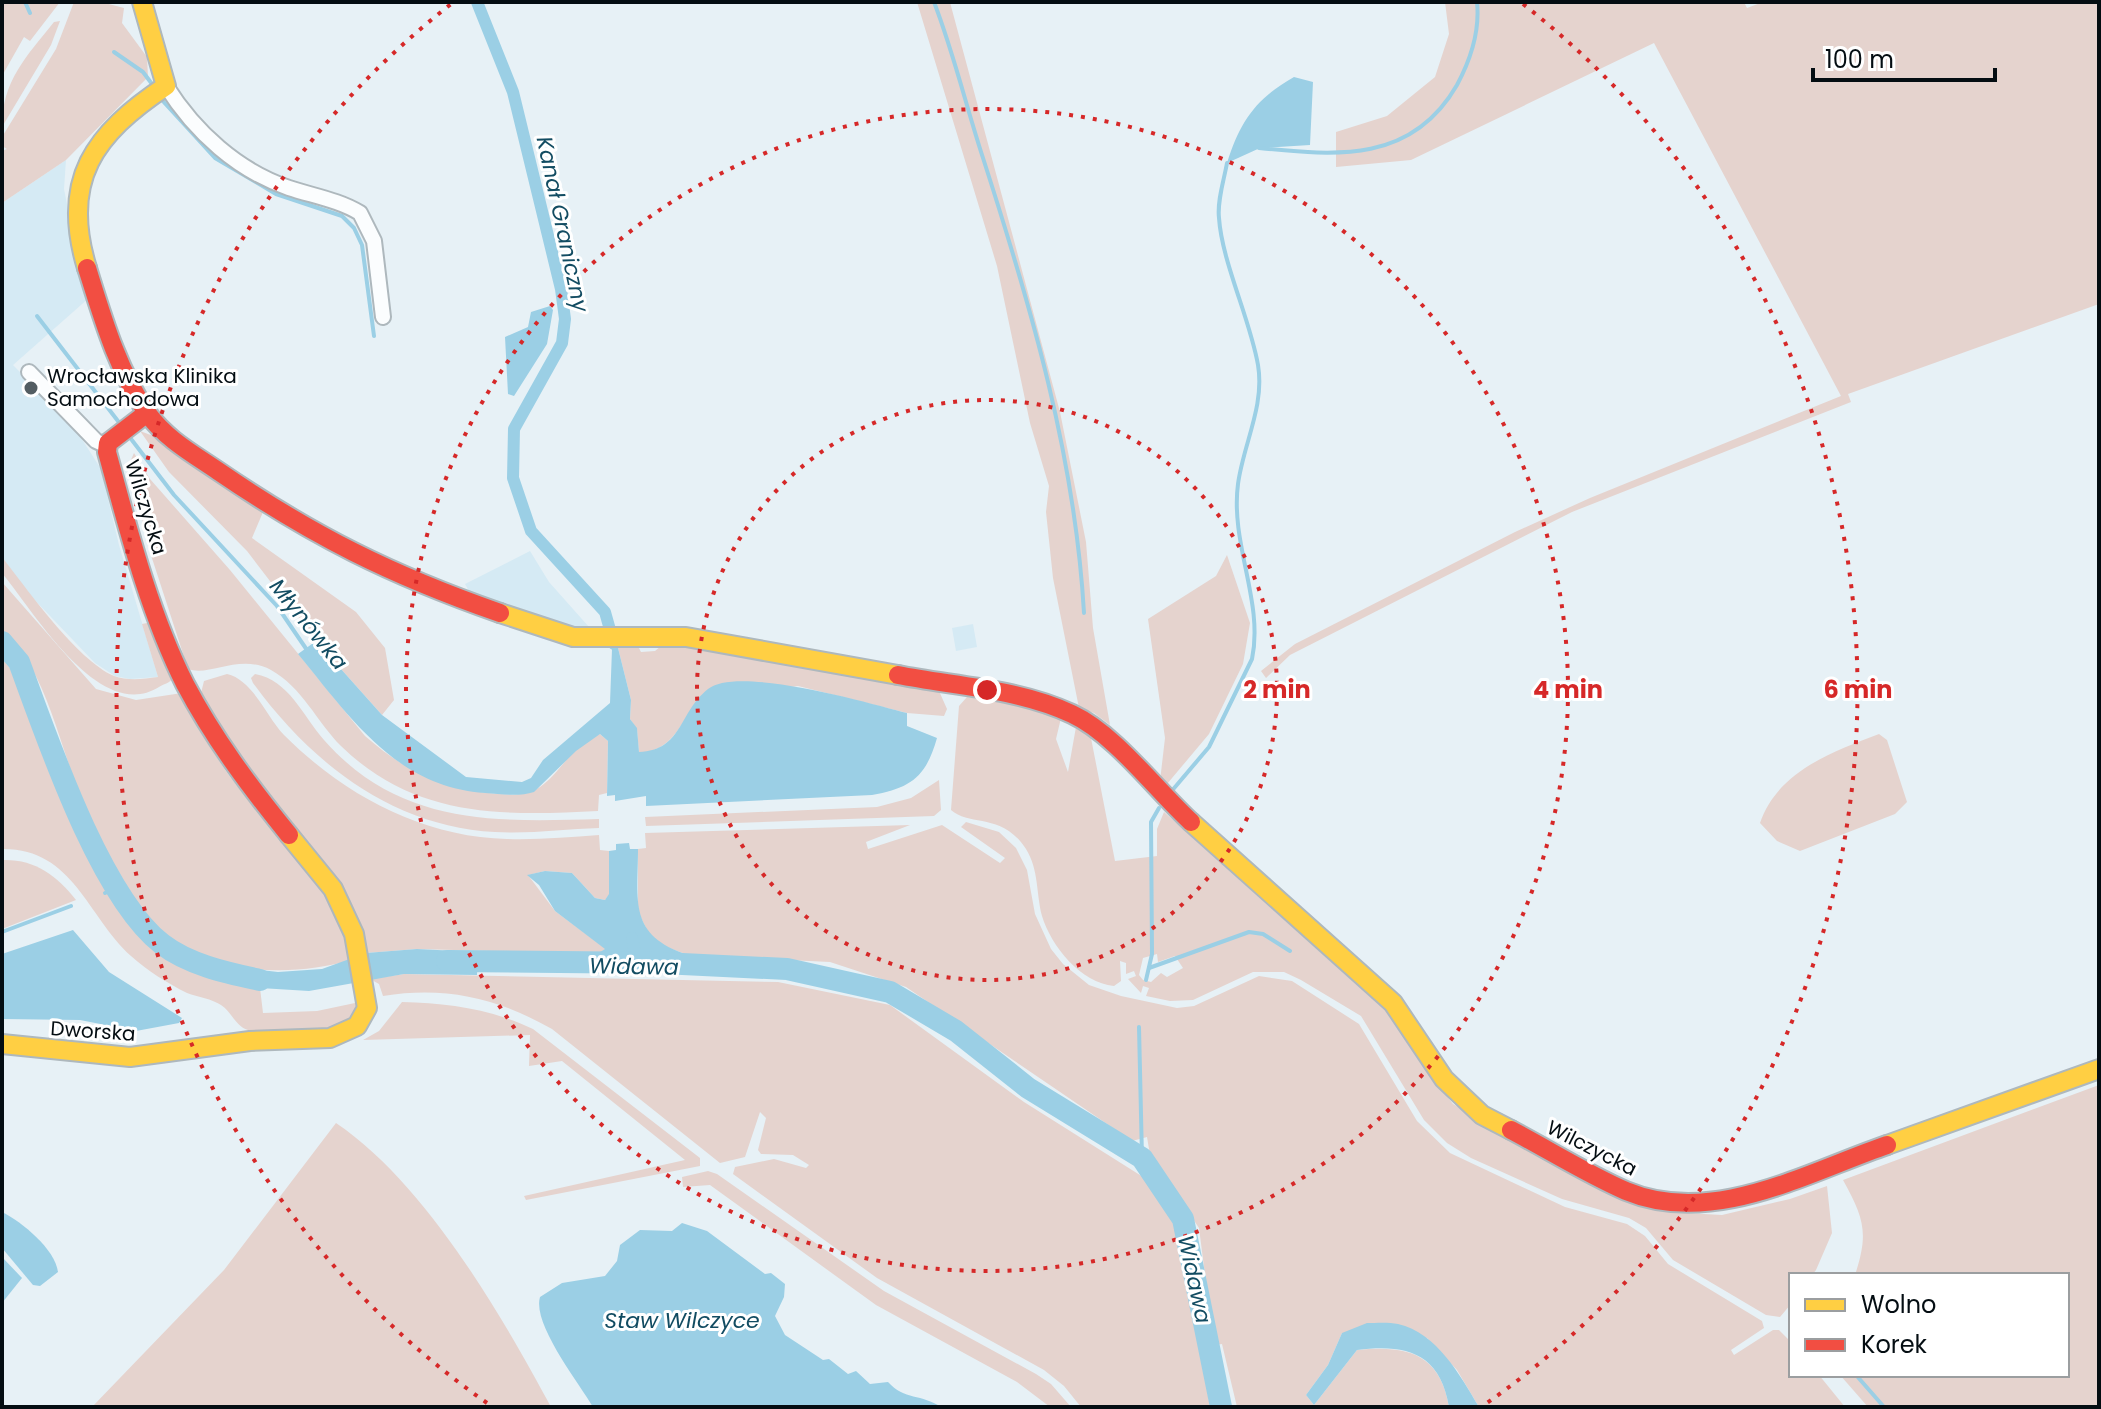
<svg xmlns="http://www.w3.org/2000/svg" width="2101" height="1409" font-family="Poppins,sans-serif">
  <rect width="100%" height="100%" fill="#e7f1f6"/>
  <!-- built -->
  <g fill="#d5eaf4">
    <path d="M66,160L64,189L80,269L90,297L13,365L74,427L101,469L119,545L158,677L130,679L115,676L95,663L29,594L2,557V203Z"/>
    <path d="M530,551L549,582L589,627H567L470,593L465,584Z"/>
    <path d="M973,624L977,647L956,651L952,628Z"/>
  </g>
  <!-- green -->
  <g fill="#e5d3ce" fill-rule="evenodd">
    <path d="M2,2H60L30,41L24,37L2,76Z"/>
    <path d="M74,2H101L124,8L122,23L147,57L148,77L66,160L2,203V151L7,149L2,146V137L56,49Z"/>
    <path d="M917,2H950L951,6L1060,412L1086,542L1093,628L1110,725L1094,713L1079,708L1053,578L1046,512L1049,486L1030,423L997,266Z"/>
    <path d="M1445,2H1744L1747,8L1763,2H2099V304L1848,394L1851,402L1572,512L1290,655L1266,678L1261,671L1295,644L1515,532L1590,498L1841,396L1654,43L1411,160L1336,167V132L1387,116L1435,77L1449,34Z"/>
    <path d="M60,21L51,45L2,127C2,81 26,57 54,22Z"/>
    <path d="M140,431L156,437L263,512L252,538L356,612L385,648L394,700L382,715L316,641L247,551L169,472Z"/>
    <path d="M134,453L150,479L230,570L365,736C405,771 444,790 498,794C515,795 526,796 540,787C561,773 575,740 600,734L608,741L607,793L599,795L598,811C502,816 415,818 341,746C317,722 302,687 271,670C239,653 210,677 188,669L149,549L141,514V493L130,462Z"/>
    <path d="M1227,555L1250,623L1243,664L1209,734L1167,784L1160,781L1165,738L1148,619L1216,576Z"/>
    <path d="M2,557C27,589 77,660 114,676C128,681 143,679 158,677L142,624L152,622L174,677C169,684 165,683 159,687C100,724 35,613 2,573Z"/>
    <path d="M2,582L96,689L136,700L182,693C198,721 212,753 231,778C274,836 337,886 352,960C284,979 198,975 148,919C125,894 97,833 83,802C64,758 54,707 30,665C24,653 11,643 2,633Z"/>
    <path d="M667,641L939,691L947,709L944,716L907,713L798,686L697,701C679,726 672,751 639,753L637,729L630,719L631,700L618,648L638,646L641,652L655,651Z"/>
    <path d="M2,659L10,668L76,833L105,888L115,894L145,938L174,961L211,976L260,988L263,1013L317,1011L355,1003L361,992L353,1017C325,1033 280,1042 248,1030C235,1026 232,1012 221,1005C212,999 198,997 187,993C167,983 148,971 131,956C87,916 73,848 2,849Z"/>
    <path d="M227,674C253,680 266,716 284,735C344,795 422,837 507,839C538,840 569,837 599,835L600,850L609,851V895L605,900L595,898L572,873L545,871L528,875L555,911L606,949L597,954L417,949L366,953L200,697L204,681Z"/>
    <path d="M255,674C289,680 303,716 324,740C400,826 495,822 599,819V828C565,829 530,834 495,832C393,827 311,763 253,683L251,678Z"/>
    <path d="M967,697L1045,710L1061,718L1056,739L1068,772L1076,727L1091,738L1115,861L1157,856V829L1164,812L1394,1018L1421,1063L1453,1104L1492,1128L1638,1204L1668,1212L1722,1215L1790,1199L1827,1186L1832,1233L1816,1270L1812,1275H1791V1304L1780,1317L1766,1315L1673,1260L1646,1228L1629,1218L1562,1199L1471,1158L1447,1143L1424,1120L1361,1016L1301,980L1284,972H1253L1193,1000L1170,1001L1146,996L1149,988L1143,986L1141,993L1128,979L1136,976L1134,971L1126,974V963L1120,961L1121,981L1114,986C1081,983 1051,946 1042,916C1036,893 1039,870 1026,849C1002,812 970,827 951,810L959,706ZM1157,954L1158,962L1175,956L1183,968L1167,977L1161,973L1151,982L1143,980L1139,975L1143,958Z"/>
    <path d="M1879,734L1887,740L1907,802L1895,814L1800,851L1777,841L1760,823C1778,771 1832,752 1879,734Z"/>
    <path d="M939,780L941,810L934,816L646,826L645,817L877,807L911,798Z"/>
    <path d="M966,822L999,832L1016,848L1027,870L1035,914L1051,949L1063,964L1089,985L1121,996L1177,1008L1194,1006L1259,976L1292,981L1359,1024L1417,1121L1450,1153L1565,1207L1627,1224L1645,1236L1668,1264L1762,1321L1764,1328L1731,1350L1734,1355L1773,1330H1779L1791,1342V1375H1819L1845,1407H1479L1457,1370L1427,1338L1342,1333L1328,1365L1306,1395L1314,1405L1357,1350C1405,1345 1440,1352 1449,1407H1237L1222,1344L1214,1345L1199,1228L1150,1155L1147,1137L1132,1141L906,987L830,962L688,955L661,945L649,934L638,912V849L646,848L645,833L910,825L866,842L868,849L942,825L1000,863L1005,858L961,827Z"/>
    <path d="M2,860C35,859 56,875 76,900L2,929Z"/>
    <path d="M404,974L778,982L890,1005L1024,1102L1151,1182L1179,1229L1210,1407H1081L1064,1386L1044,1370L877,1278L733,1174L735,1167L774,1159L806,1168L809,1165L793,1155L761,1154L758,1150L766,1118L760,1112L745,1157L720,1163L552,1029C497,998 446,986 383,996L379,984L370,979Z"/>
    <path d="M402,1002C448,1003 491,1009 533,1029L700,1158V1166L526,1200L524,1196L685,1160L562,1061L529,1066L530,1035L363,1040L379,1031Z"/>
    <path d="M2099,1085V1407H1868L1840,1375H2067V1275H1855C1869,1233 1864,1218 1843,1180Z"/>
    <path d="M336,1123C425,1183 501,1314 551,1407H92L224,1270Z"/>
    <path d="M708,1171L717,1174L884,1291L1036,1374L1051,1384L1071,1407H1050L1017,1382L876,1305L710,1185L683,1187L682,1177Z"/>
  </g>
  <!-- water -->
  <g fill="#9bcfe5">
    <path d="M1294,77L1313,82L1310,145L1260,148L1227,163C1240,122 1255,99 1294,77Z"/>
    <path d="M550,306L553,310L547,344L514,396L508,394L505,337L528,327L531,312Z"/>
    <path d="M316,641L382,715L466,777L522,782L531,778L543,760L610,703L612,649L618,648L631,700L630,719L637,728L639,752C683,750 678,713 708,689C737,665 869,703 907,713V726L937,738C926,777 911,788 872,795L646,806V796L615,801V795L607,796L608,741L600,734L576,751L534,792C519,797 501,794 485,793C396,787 350,717 298,654Z"/>
    <path d="M629,843L630,849H638C638,902 628,935 688,955L597,954L605,949L555,911L539,885L527,875L545,871L572,873L595,898L605,900L609,894V851L616,850V844Z"/>
    <path d="M73,930L109,972L182,1018L179,1023L136,1031L80,1020L2,1019V954Z"/>
    <path d="M417,949L478,952L477,975L404,974L309,991L260,988L234,982L233,967L278,972L322,969L366,953Z"/>
    <path d="M2,1212C22,1222 55,1249 58,1272L40,1286L33,1285L2,1248Z"/>
    <path d="M682,1223L707,1231L765,1274L771,1273L785,1284L784,1297L775,1316L785,1335L823,1360L829,1359L848,1374L856,1371L870,1384L888,1382C904,1400 922,1394 941,1407H593C579,1383 532,1324 540,1297L562,1283L605,1276L617,1261L620,1245L640,1230L672,1231Z"/>
    <path d="M2,1257L22,1278L2,1303Z"/>
    <path d="M1367,1323C1376,1323 1389,1322 1398,1324C1437,1333 1460,1375 1479,1407H1449C1440,1352 1405,1344 1357,1350L1314,1405L1306,1395L1328,1365L1342,1333Z"/>
  </g>
  <g fill="none" stroke-linecap="round" stroke-linejoin="round">
    <!-- stream -->
    <g stroke="#9bcfe5" stroke-width="4">
      <path d="M25,2L30,13"/>
      <path d="M934,2C954,54 966,106 983,158C1031,307 1075,456 1084,613"/>
      <path d="M114,52L143,72L152,84"/>
      <path d="M161,99L215,158L276,194L342,216L354,228L362,245L374,336"/>
      <path d="M1259,148C1338,156 1412,163 1457,85C1471,59 1480,31 1477,2"/>
      <path d="M37,316L121,425"/>
      <path d="M128,435L174,495L277,606L309,653"/>
      <path d="M1170,793L1209,747L1252,659C1264,602 1230,544 1238,484C1243,445 1265,406 1258,365C1250,319 1222,262 1219,218C1217,201 1224,180 1227,163"/>
      <path d="M105,893L118,887"/>
      <path d="M2,932L71,906"/>
      <path d="M625,952L637,963"/>
      <path d="M1149,968L1249,932L1263,934L1290,951"/>
      <path d="M1146,980L1152,954L1151,822L1159,808"/>
      <path d="M1139,1027L1142,1158"/>
      <path d="M1856,1375L1884,1407"/>
    </g>
    <!-- canal -->
    <g stroke="#9bcfe5" stroke-width="12">
      <path d="M477,2L513,92L561,289L565,319L562,343L514,429L513,478L531,531L605,612L614,644"/>
      <path d="M632,938L637,963"/>
    </g>
    <!-- river -->
    <g stroke="#9bcfe5" stroke-width="22">
      <path d="M2,642L19,662C47,738 100,896 162,944C189,965 228,973 260,980"/>
      <path d="M447,961L662,963L787,969L890,992L956,1031L1028,1088L1142,1158L1183,1219L1221,1407"/>
    </g>
    <defs>
      <g id="street">
        <path d="M166,86C195,132 238,171 289,188C313,196 339,200 360,213L374,241L383,317"/>
        <path d="M29,372L96,441L107,446"/>
      </g>
      <g id="slow">
        <path d="M87,268C60,180 94,134 166,86L142,2"/>
        <path d="M500,613L573,637H686L898,675"/>
        <path d="M1191,822L1393,1003L1444,1079L1482,1115L1511,1130"/>
        <path d="M2,1044L130,1057L250,1041L330,1038L357,1026L367,1008L354,934L333,889L289,835"/>
        <path d="M1887,1145L2099,1069"/>
      </g>
      <g id="jam">
        <path d="M87,268C102,316 118,372 148,414C166,439 193,454 218,471C313,536 391,575 500,613"/>
        <path d="M147,413L108,443L107,452C128,529 149,612 185,684C214,739 250,787 289,835"/>
        <path d="M898,675C954,686 1020,689 1072,714C1115,734 1156,790 1191,822"/>
        <path d="M1511,1130C1549,1150 1587,1174 1626,1191C1712,1227 1806,1173 1887,1145"/>
      </g>
    </defs>
    <!-- street casing -->
    <use href="#street" stroke="#aeb8bd" stroke-width="18"/>
    <!-- slow casing -->
    <use href="#slow" stroke="#aeb8bd" stroke-width="22"/>
    <!-- jam casing -->
    <use href="#jam" stroke="#aeb8bd" stroke-width="22"/>
    <!-- street -->
    <use href="#street" stroke="#fbfdfe" stroke-width="14"/>
    <!-- slow -->
    <use href="#slow" stroke="#ffcf43" stroke-width="18"/>
    <!-- jam -->
    <use href="#jam" stroke="#f24e42" stroke-width="18"/>
  </g>
  <!-- distance rings -->
  <g fill="none" stroke="#d62828" stroke-width="4" stroke-dasharray="4 8">
    <circle cx="987" cy="690" r="290"/>
    <circle cx="987" cy="690" r="581"/>
    <path d="M487 1403A871 871 0 0 1 451 4M1523 4A871 871 0 0 1 1487 1403"/>
  </g>
  <!-- markers -->
  <circle fill="#535d62" stroke="#fff" stroke-width="3" cx="31" cy="388" r="8"/>
  <g text-anchor="middle" stroke-width="6" stroke-linejoin="round" paint-order="stroke">
    <!-- poi labels -->
    <g font-size="20" fill="#040d12" stroke="#fff" text-anchor="start">
      <text x="47" y="383">Wrocławska Klinika<tspan x="47" dy="23">Samochodowa</tspan></text>
    </g>
    <!-- street labels -->
    <g font-size="20" fill="#040d12" stroke="#fff">
      <text transform="translate(146 507) rotate(73)" y="7">Wilczycka</text>
      <text transform="translate(93 1031) rotate(4)" y="7">Dworska</text>
      <text transform="translate(1592 1148) rotate(27)" y="7">Wilczycka</text>
    </g>
    <!-- water labels -->
    <g font-size="22" font-style="italic" fill="#124c62" stroke="#fff">
      <text transform="translate(563 224) rotate(78)" y="8">Kanał Graniczny</text>
      <text transform="translate(309 624) rotate(51)" y="8">Młynówka</text>
      <text transform="translate(634 966) rotate(1)" y="8">Widawa</text>
      <text transform="translate(1195 1279) rotate(78)" y="8">Widawa</text>
      <text x="682" y="1328">Staw Wilczyce</text>
    </g>
  </g>
  <circle cx="987" cy="690" r="12" fill="#d62828" stroke="#fff" stroke-width="4"/>
  <g font-size="24" text-anchor="middle" font-weight="bold" fill="#d62828" stroke="#fff" stroke-width="6" stroke-linejoin="round" paint-order="stroke">
    <text x="1277" y="698">2 min</text>
    <text x="1568" y="698">4 min</text>
    <text x="1858" y="698">6 min</text>
  </g>
  <!-- border -->
  <rect width="2101" height="1409" fill="none" stroke="#040d12" stroke-width="8"/>
  <!-- legend -->
  <rect x="1789" y="1273" width="280" height="104" fill="#ffffff" stroke="#9b9ea0" stroke-width="2"/>
  <rect x="1805" y="1299" width="40" height="12" fill="#ffcf43" stroke="#9b9ea0" stroke-width="2"/>
  <text x="1861" y="1313" font-size="24" fill="#040d12">Wolno</text>
  <rect x="1805" y="1339" width="40" height="12" fill="#f24e42" stroke="#9b9ea0" stroke-width="2"/>
  <text x="1861" y="1353" font-size="24" fill="#040d12">Korek</text>
  <!-- scale -->
  <path d="M1813 68v12h182v-12" fill="none" stroke="#040d12" stroke-width="4"/>
  <text x="1825" y="68" font-size="24" fill="#040d12" stroke="#ffffff" stroke-width="6" paint-order="stroke">100 m</text>
</svg>
